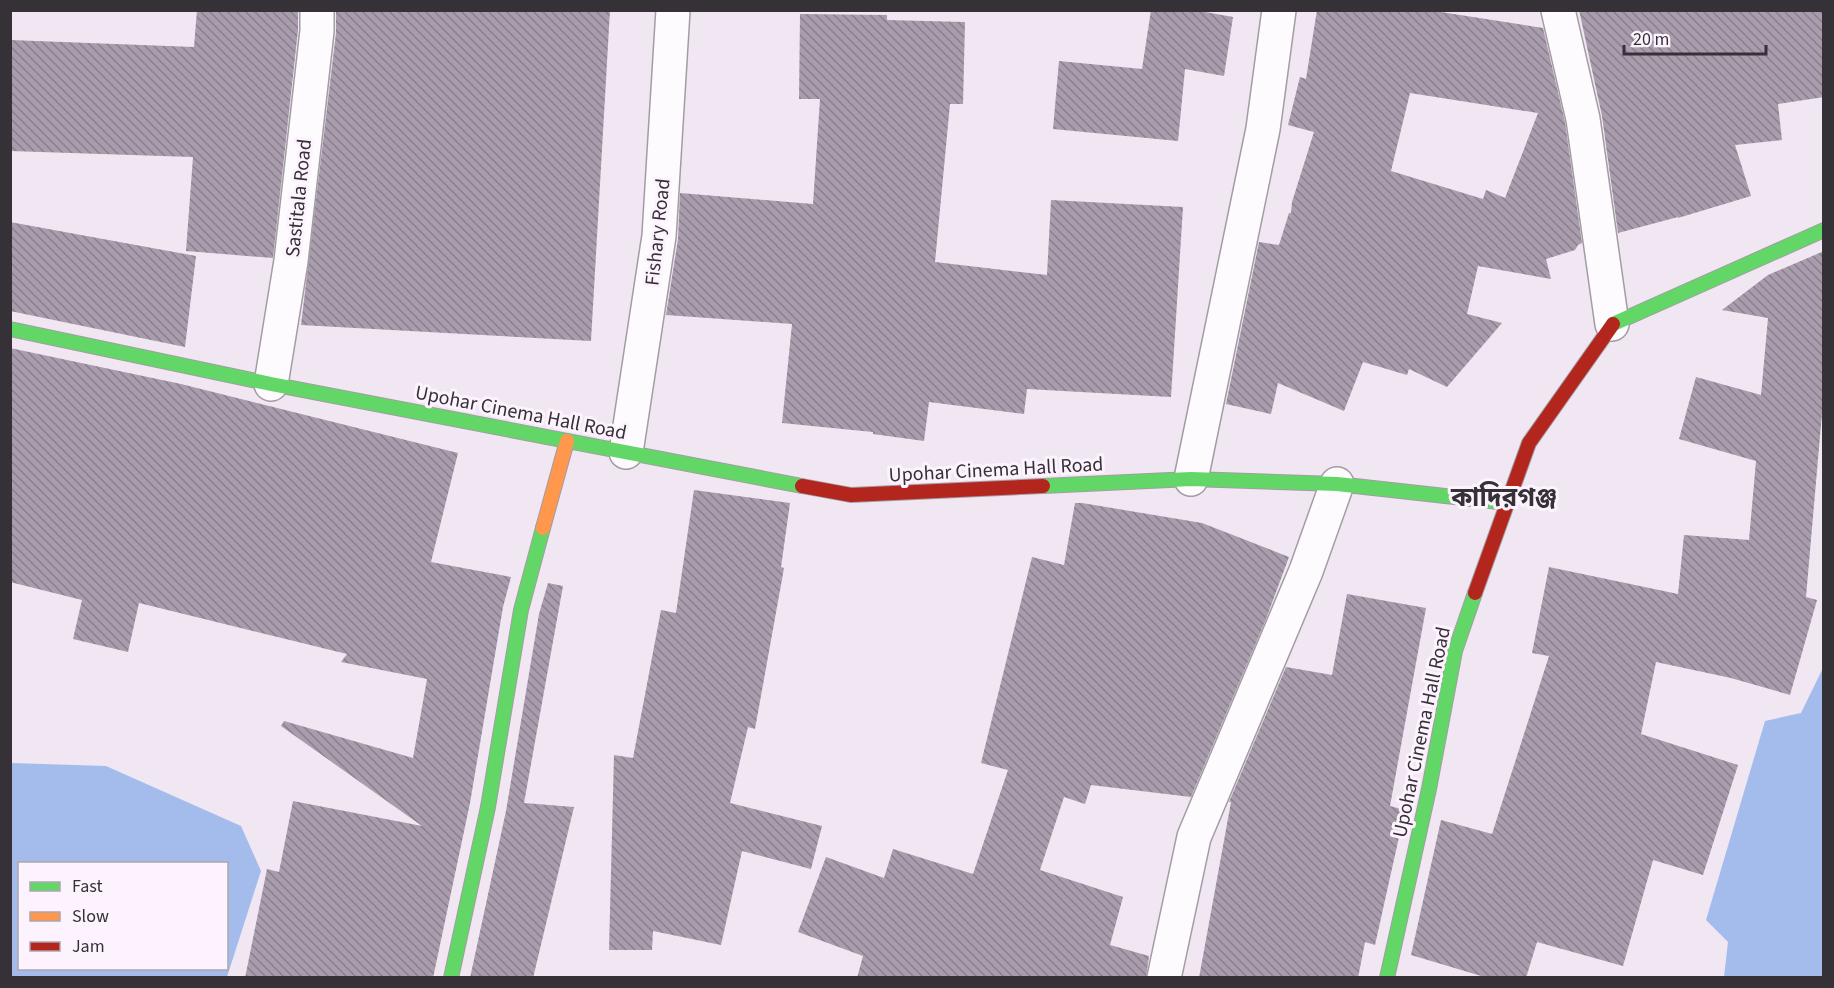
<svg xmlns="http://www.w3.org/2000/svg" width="1834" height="988" font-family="'Source Sans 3','Noto Sans Bengali',sans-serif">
  <defs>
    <pattern id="building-back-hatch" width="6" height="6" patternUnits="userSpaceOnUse" patternTransform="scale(1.5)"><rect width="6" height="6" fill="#a99cac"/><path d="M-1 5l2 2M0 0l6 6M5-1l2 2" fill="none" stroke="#8a808d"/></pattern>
  </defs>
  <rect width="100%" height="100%" fill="#f0e7f2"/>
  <!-- water -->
  <g fill="#a3bceb" fill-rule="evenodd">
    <path d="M1823,668V977H1724L1728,942L1706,920L1765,721L1801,713Z"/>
    <path d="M11,763L106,766L241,826L261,871L227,977H11ZM20,864H226V968H20Z"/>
  </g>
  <!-- building -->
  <g fill="url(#building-back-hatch)" fill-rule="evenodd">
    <path d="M197,10H298V30L273,258L186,251L193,157L10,151V40L194,47Z"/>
    <path d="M336,10H610L591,341L301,325L336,33Z"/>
    <path d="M1151,10H1194L1233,17L1224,76L1185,69L1178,141L1053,129L1059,61L1142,69Z"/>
    <path d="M1317,10H1428L1543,28L1565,122L1582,243L1578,245L1575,250L1546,259L1551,279L1478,266L1467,314L1502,323L1447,387L1409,369L1407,375L1363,362L1344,411L1278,383L1271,414L1226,404L1259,242L1279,245L1289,213H1291L1292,202L1314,132L1288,125L1300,77L1306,79ZM1410,93L1538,113L1505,198L1486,190L1483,199L1391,171Z"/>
    <path d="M1579,10H1824V97L1778,104L1782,140L1735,145L1751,196L1678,218V217L1618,233L1602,116Z"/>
    <path d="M800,14L887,15V20L965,22L963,104H950L935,262L1047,275L1051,200L1183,207L1171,397L1027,389L1024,414L929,402L924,441L873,434V432L782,423L792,324L666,315L678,239L680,193L813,204L820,99H799Z"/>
    <path d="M10,222L196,256L185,347L10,311Z"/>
    <path d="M1824,251V390L1806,597L1817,600L1790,695L1731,678L1656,662L1641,734L1738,765L1703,875L1653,860L1623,966L1537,942L1526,978H1488L1411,955L1441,820L1492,834L1549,656L1532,653L1549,567L1678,594L1684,535L1749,540L1756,461L1679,439L1696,377L1761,395L1768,318L1722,310L1768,275Z"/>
    <path d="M10,348L181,384L458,453L431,562L511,577L503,607L470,803L433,978H245L267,869L279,872L293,801L422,826L281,726L284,721L413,758L427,679L341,662L347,654L139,603L128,652L73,639L82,600L10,582Z"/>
    <path d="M694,490L790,503L781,567L784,568L755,729L748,727L730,803L822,826L811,869L742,851L721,945L653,931L652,950H609L614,755L633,758L661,610L676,613Z"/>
    <path d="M1075,503H1082L1202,523L1289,557L1266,619L1191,797L1091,785L1085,804L1064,797L1040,870L1123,897L1110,945L1149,956L1146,978H857L863,956L798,932L826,857L884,878L893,849L973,874L1008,770L981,763L1032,557L1064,565Z"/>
    <path d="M548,583L563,586L524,803L574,807L533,978H470L506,811L539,614Z"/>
    <path d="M1347,594L1426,608L1390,806L1405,810L1375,945L1365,942L1358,978H1199L1231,802H1229L1286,667L1332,675Z"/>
  </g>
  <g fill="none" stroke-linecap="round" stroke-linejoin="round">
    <defs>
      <g id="street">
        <path d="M1558,10L1583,119L1612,324"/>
        <path d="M271,384L291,261L317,31V10"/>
        <path d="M626,452L659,236L673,10"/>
        <path d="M1191,479L1263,129L1279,10"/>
        <path d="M1164,978L1194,837L1306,571L1337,484"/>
      </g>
      <g id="fast">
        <path d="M1613,324L1824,230"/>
        <path d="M10,329L271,384L802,486"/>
        <path d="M1043,486L1191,479L1337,484L1508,503"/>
        <path d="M451,978L488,807L521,610L543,528"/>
        <path d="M1387,978L1429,789L1455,651L1475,593"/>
      </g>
      <path id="slow" d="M543,528L567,441"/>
      <g id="jam">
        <path d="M802,486L851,495L1043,486"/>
        <path d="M1475,593L1529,443L1613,324"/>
      </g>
    </defs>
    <!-- street casing -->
    <use href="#street" stroke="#a39ca4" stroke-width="36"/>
    <!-- fast casing -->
    <use href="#fast" stroke="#a39ca4" stroke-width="16"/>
    <!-- slow casing -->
    <use href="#slow" stroke="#a39ca4" stroke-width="16"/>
    <!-- jam casing -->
    <use href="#jam" stroke="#a39ca4" stroke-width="16"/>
    <!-- street -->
    <use href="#street" stroke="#fdfbfd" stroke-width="33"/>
    <!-- fast -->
    <use href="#fast" stroke="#63d668" stroke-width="14"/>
    <!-- slow -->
    <use href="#slow" stroke="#ff974d" stroke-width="14"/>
    <!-- jam -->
    <use href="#jam" stroke="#b3261e" stroke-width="14"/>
  </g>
  <g text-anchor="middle" stroke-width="6" stroke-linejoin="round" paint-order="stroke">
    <!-- street labels -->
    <g font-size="20" fill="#363037" stroke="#fdf3ff">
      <text transform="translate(298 198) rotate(-84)" y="7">Sastitala Road</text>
      <text transform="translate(657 232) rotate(-84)" y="7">Fishary Road</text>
      <text transform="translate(521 412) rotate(11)" y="7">Upohar Cinema Hall Road</text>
      <text transform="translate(996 469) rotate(-3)" y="7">Upohar Cinema Hall Road</text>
      <text transform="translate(1421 732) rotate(-78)" y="7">Upohar Cinema Hall Road</text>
    </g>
    <!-- district labels -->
    <g font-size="26" font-weight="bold" fill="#363037" stroke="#fdf3ff">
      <text x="1504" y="506">কাদিরগঞ্জ</text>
    </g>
  </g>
  <!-- border -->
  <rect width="1834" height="988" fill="none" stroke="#363037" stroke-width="24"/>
  <!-- legend -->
  <rect x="18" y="862" width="210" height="108" fill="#fdf3ff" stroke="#ada5af" stroke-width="1.5"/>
  <rect x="30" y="882" width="30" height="9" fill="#63d668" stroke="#ada5af" stroke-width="1.5"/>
  <text x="72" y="892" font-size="18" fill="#363037">Fast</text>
  <rect x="30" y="912" width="30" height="9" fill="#ff974d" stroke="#ada5af" stroke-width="1.5"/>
  <text x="72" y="922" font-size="18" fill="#363037">Slow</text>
  <rect x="30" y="942" width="30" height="9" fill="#b3261e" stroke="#ada5af" stroke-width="1.5"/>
  <text x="72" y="952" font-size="18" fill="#363037">Jam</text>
  <!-- scale -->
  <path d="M1624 45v9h142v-9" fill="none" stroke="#363037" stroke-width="3"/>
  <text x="1633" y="45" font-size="18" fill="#363037" stroke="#fdf3ff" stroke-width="4.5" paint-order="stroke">20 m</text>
</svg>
